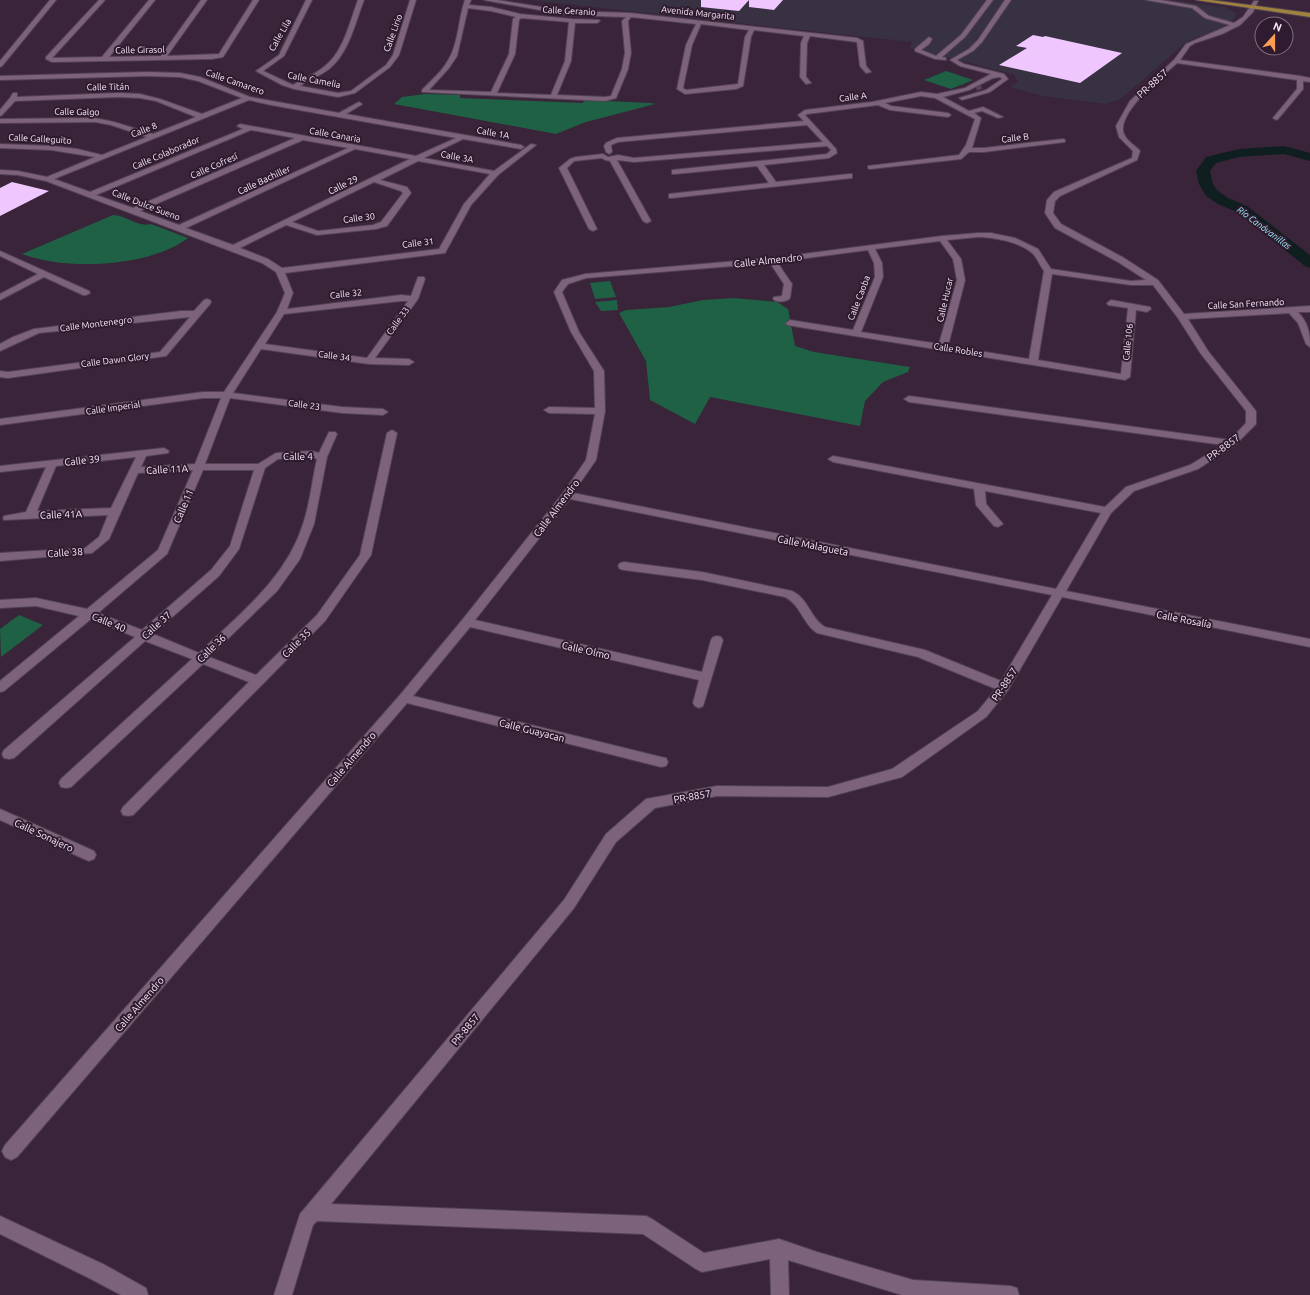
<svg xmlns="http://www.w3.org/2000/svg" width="1310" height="1295" font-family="Ubuntu,sans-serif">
  <rect width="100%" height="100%" fill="#392439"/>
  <!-- commercial -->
  <path fill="#383141" d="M529,0H1169L1225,7L1236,13L1235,18L1217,31L1189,40L1119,100L1105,104L1043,96L1010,87L1018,81L1013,74L910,48L912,42Z"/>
  <!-- green -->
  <g fill="#1f6144">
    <path d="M946,71L973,80L951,89L924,80Z"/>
    <path d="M425,94L460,95V98L583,103L584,100L651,103L655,104L586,122L556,134L394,104L402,97Z"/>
    <path d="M113,215C126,215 139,228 151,224L188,238C150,267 66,271 22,254Z"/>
    <path d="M610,281L616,297L595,299L590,283Z"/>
    <path d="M734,298L777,302L788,309L795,346L814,352L910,367L908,372L883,382L865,401L860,426L710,397L695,424L650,400L646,361L619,313L626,310L669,307L703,300Z"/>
    <path d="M617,300L618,310L601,311L595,302Z"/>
    <path d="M19,615L43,625L1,657L0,629Z"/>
  </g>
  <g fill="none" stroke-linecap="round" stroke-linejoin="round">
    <!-- river -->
    <path fill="#0f1f20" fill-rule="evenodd" d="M1284,146L1310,153V161L1284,154L1239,157L1216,163L1210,171L1213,184L1217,190L1228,198L1247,206L1310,255V268L1305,266L1237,212L1218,204L1206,196L1199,184L1196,171L1206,157L1239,149Z"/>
  </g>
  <!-- building -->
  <g fill="#efc7fe">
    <path d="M701,0H749L739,11L701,7Z"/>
    <path d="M749,0H783L774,10L749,7Z"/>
    <path d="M1033,35L1043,37L1045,36L1122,53L1080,83L999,65L1027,48L1016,46Z"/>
    <path d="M12,182L49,191L0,216V188Z"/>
  </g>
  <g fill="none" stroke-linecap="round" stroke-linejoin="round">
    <!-- minor-tunnel -->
    <path stroke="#564256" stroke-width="6" stroke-dasharray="6 3" stroke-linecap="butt" d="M976,88L981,86"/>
    <defs>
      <g id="minor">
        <path d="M50,0H56L2,66L0,67V61Z"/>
        <path d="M99,0H105L52,58L102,57L149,0H155L109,57L161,56L201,0H207L167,56L219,54L253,0H259L223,57L212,59L52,62L46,59V57Z"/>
        <path d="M306,0H312L284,56L263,71L293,85C304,78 316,74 325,66C344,51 350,21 358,0H364C355,23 349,53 329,69C320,76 309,80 300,86L338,93L351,91L386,65L393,55L410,0H416L399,55L390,67L355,93L338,97L294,89L282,85L256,71L279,55Z"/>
        <path d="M465,0H471L469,5L491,7L520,14L572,19L599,20L600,21L597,23H575L571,61L557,95L605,97L611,96L622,69L625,53L622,21L626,17L567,15L484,0H497L567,11L630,13L857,38L863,41L866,66L871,72L866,73L860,66L857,42L810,36L807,43L806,77L811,83L806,84L800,77L801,43L804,36L754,30L751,37L743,86L736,89L685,94L677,89L686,45L696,24L631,17L628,21L631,53L628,69L616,98L605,101L422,92V90C430,81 441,73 447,62C459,44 458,19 465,0ZM468,8L491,11L516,17L513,19L509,54L491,92L429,90L449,68L457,56ZM521,18L569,22L565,61L551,95L497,93L515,54L519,20ZM701,24L749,30L745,37L738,84L686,90L683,88L692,45Z"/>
        <path d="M987,0H993L965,37L942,57L946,58V60L935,59L915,51V49L929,37L932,39L929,44L921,50L936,56L961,35Z"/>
        <path d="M1005,0H1011L982,42L973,51L957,60L964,64L1004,74L1008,79L990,92L962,100L959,98L986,90L1002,79L1000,77L993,78L969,90L943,97L969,111L983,107L1003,117L998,118L982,111L974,113L981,118L972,148H984L1063,139L1065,140V142L984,152H969L961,159L870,169L868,168V166L959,155L966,145L975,119L935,98L921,96L885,103L891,106L948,113L951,115L948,117L890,110L878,105L807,114L805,115L836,149L837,153L829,158L764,165L776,182L849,174H852V178L672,198H669V194L769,183L757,166L675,174H672V170L827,154L831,150L827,146L634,162L617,160L651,221L647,223L643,221L610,161L605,160L602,158L574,161L567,168L597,229L593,231L589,229L559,168L570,159L576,157L603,154L608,157L618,155L634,158L823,142L807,125L618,142L611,145L612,152L609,154L606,152L604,146L606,143L617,138L804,121L798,115L805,110L872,102L921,92L937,94L965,88L991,74L960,66L950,60L969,49L978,40Z"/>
        <path d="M1146,0H1161L1196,6L1209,16L1234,23L1243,17L1254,1H1258L1253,12L1240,25L1222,34L1195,43L1190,46L1180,60L1300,76L1310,78V82L1303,81V89L1278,119L1276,120L1273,118L1297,89V80L1177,63C1164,75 1112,116 1125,136C1128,142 1136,146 1140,151L1137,160L1060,196L1055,201L1053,213L1061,224L1124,258L1158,280L1184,314L1310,306V312H1298C1308,323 1310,332 1310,347L1306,344L1298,323L1289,313L1188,319L1208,351L1256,411V424L1235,445L1198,469L1134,491L1111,513L1066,591L1310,639V647L1062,597L1008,690L986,717L902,777L828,797L717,796L655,808L616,842L574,908L331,1204L646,1216L652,1219L704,1253L779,1239L817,1252L913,1280L1010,1286L1017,1288L1019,1295H902L788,1260L789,1295H771L770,1259L702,1272L696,1269L643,1234L317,1221L313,1225L292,1295H274L300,1214L564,900L606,834L646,799L717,786L828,787L892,769L978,711L996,689L918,657L817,633C802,623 801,605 785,597L702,580L624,570L620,569L618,566L620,563L624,562L702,572L792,591C810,600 809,617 825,627L925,650L1001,681L1052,595L570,499L475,620L702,672L711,640L713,637L717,636L721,637L723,640L703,706L699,708L695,706L693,703L699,680L470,627L413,696L661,757L666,758L668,762L666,766L661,767L407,703L17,1157L11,1160L5,1157L2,1151L5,1145L400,695L463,619L563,493L586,460L595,414L549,413L544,410L549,407L595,408L594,371L571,332L554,292L562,280L585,274L772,258L942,236L978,233H991L1015,238L1038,249L1051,269L1131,281L1146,280L1118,262L1055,228L1045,213L1047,200L1054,192L1132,158L1133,151L1119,137L1116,126L1130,101L1174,60L1186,44L1230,25L1205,18L1192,8ZM978,237C993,237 1020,242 1032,253C1037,257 1040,266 1044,271L1029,359L948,346L965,280L961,259L947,240ZM940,241L953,259L957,280L939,344L861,332L883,277L882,263L875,249ZM868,250L874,263L875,277L853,330L790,320L786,323L787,325L1125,380L1130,377L1136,310L1147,312L1151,309L1150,307L1111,300L1107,303L1108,305L1128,308L1121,374L1038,360L1052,274L1131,285H1153L1178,318L1201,354L1246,411V423L1230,440L909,396L904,399L909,402L1223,445L1190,465L1126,487L1105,507L833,456L828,459L833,462L974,489L976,505L994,526L998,527L1003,524L986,504L985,491L1101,513L1056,589L573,493L596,460L605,411L604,371L579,332L562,292L568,284L586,278L770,263L784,284L782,296L774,297L773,299C777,303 787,302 790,298L792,284L777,262Z"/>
        <path d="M147,72L180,73L200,77L250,97L339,113L359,102L362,104L361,105L346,114L521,145L524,147L521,149L463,139L424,158L494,171L531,144L536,145L498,175L471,205L445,253L285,273L293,293L287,309L401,295L411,296L418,277H424L425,279L418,299L375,358L409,359L414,362L409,365L369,364L261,349L233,393L342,407L383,409L388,412L383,415L342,413L230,398L205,464H258L276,453L312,451L319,453L329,432H335L337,434L327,457L314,524L300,559L277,591L209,657L256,675L317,615L360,555L387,433L392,430L397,433L371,555L325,621L133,815L128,816L123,815L121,811L123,807L249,682L203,664L71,787L66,788L61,787L59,783L61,779L192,659L145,641L14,758L9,759L4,758L2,754L4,750L135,637L91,619L4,691L0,692V681L79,616L36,606L0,608V600L36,598L87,609L158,550L193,470L138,473L109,539L92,553L0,561V553L85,548L99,537L108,515L4,520L3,518L4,516L26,512L46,467L0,472V466L164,448L169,451L168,453L146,456L141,467L195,464L221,398H203L0,425V419L203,392H224L277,312L285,293L276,272L262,263L46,181L18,175L0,174V170L18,171L47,177L95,157L51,150L0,148V144L51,146L77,149L102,155L147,137L111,125L95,122L0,123V119L95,118L114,122L153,134L196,117L156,101L140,98L119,97L15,101L2,115L0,116V110L10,98L13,93H17V97L119,93L140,94L160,99L202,114L242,98L198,81L180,77L147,76L0,80V76ZM249,100L271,105L456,138L416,156L240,124L237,126L243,129L90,192L54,179ZM251,130L295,138L133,208L96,195ZM303,140L348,148L179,225L140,211ZM355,149L410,159L233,245L186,228ZM418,161L490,174L464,204L439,249L282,268L268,259L240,248L286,225L317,235L376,229L387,226L411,193L407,187L380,180ZM374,182L401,191L403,193L381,222L373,225L318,231L292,222ZM401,301H408L367,358L265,344L284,314ZM136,457L111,508L37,511L56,466ZM311,457L317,459C312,480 310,504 303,524C286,579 239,614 199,653L153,634L219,576L239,549L265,468L278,459ZM203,470H254L230,546L211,570L142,630L98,613L167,554Z"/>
        <path d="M0,251L89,291L90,293L86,295H83L44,277L0,300V294L38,274L0,256Z"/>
        <path d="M207,299L210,300L211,302L210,304L166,356L8,378L0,377V371L8,372L160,352L190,317L39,333L0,351V344L13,337L34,329L181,311H194L204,300Z"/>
        <path d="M0,809L94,851L96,855L94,859L89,861L84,859L0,820Z"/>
        <path d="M0,1216L105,1265L146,1288L148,1295H121L91,1279L0,1234Z"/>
      </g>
      <path id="major" d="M1196,0H1211L1310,13V17Z"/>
    </defs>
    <!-- minor casing -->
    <use href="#minor" stroke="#544254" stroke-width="2"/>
    <!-- major casing -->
    <use href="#major" stroke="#544254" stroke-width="2"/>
    <!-- minor -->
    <use href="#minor" fill="#7c637b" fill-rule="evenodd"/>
    <!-- major -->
    <use href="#major" fill="#9f823b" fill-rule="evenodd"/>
  </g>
  <g text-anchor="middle" stroke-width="4" stroke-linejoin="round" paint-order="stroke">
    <!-- far-street labels -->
    <g font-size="9" fill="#f8eaf7" stroke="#2f1b2f">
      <text transform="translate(569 11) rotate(3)" y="3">Calle Geranio</text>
      <text transform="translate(698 13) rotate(6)" y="3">Avenida Margarita</text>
      <text transform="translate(393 33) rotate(-70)" y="3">Calle Lirio</text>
      <text transform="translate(280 35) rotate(-60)" y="3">Calle Lila</text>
      <text transform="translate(140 50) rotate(-1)" y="3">Calle Girasol</text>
      <text transform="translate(314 80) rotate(11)" y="3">Calle Camelia</text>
      <text transform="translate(235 82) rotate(19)" y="3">Calle Camarero</text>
      <text transform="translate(108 87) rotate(-1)" y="3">Calle Titán</text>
      <text transform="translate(853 97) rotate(-7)" y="3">Calle A</text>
      <text transform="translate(77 112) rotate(1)" y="3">Calle Galgo</text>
      <text transform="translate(144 130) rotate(-22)" y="3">Calle 8</text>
      <text transform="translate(493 133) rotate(10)" y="3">Calle 1A</text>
      <text transform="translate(335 135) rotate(10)" y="3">Calle Canaria</text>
      <text transform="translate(1015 138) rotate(-7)" y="3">Calle B</text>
      <text transform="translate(40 139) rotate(3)" y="3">Calle Galleguito</text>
      <text transform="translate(166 153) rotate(-23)" y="3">Calle Colaborador</text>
      <text transform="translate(457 157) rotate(10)" y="3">Calle 3A</text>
      <text transform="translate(214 166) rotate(-24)" y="3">Calle Cofresí</text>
      <text transform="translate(264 180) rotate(-25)" y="3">Calle Bachiller</text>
      <text transform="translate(343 185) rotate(-26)" y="3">Calle 29</text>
      <text transform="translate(146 205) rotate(21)" y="3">Calle Dulce Sueno</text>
      <text transform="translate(359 218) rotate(-7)" y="3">Calle 30</text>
      <text transform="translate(418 243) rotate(-7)" y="3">Calle 31</text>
      <text transform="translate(346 294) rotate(-6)" y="3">Calle 32</text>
      <text transform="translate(859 298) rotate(-69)" y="3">Calle Caoba</text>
      <text transform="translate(945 300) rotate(-77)" y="3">Calle Hucar</text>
      <text transform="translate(1246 304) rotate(-3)" y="3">Calle San Fernando</text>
      <text transform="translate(398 321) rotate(-54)" y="3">Calle 33</text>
      <text transform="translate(96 324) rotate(-7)" y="3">Calle Montenegro</text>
      <text transform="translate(1128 342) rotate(-84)" y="3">Calle 106</text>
      <text transform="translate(958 350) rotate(9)" y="3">Calle Robles</text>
      <text transform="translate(334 356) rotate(8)" y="3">Calle 34</text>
      <text transform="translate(115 360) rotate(-7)" y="3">Calle Dawn Glory</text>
      <text transform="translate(304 405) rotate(8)" y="3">Calle 23</text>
      <text transform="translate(113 408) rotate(-8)" y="3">Calle Imperial</text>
    </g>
    <!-- far-water labels -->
    <g font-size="9" font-style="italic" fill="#9aeff7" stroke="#2f1b2f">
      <text transform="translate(1264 228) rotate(37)" y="3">Río Canóvanillas</text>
    </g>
    <!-- street labels -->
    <g font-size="10" fill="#f8eaf7" stroke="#2f1b2f">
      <text transform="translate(1152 83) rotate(-42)" y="4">PR-8857</text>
      <text transform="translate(768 260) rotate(-6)" y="4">Calle Almendro</text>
      <text transform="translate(1223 447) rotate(-36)" y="4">PR-8857</text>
      <text x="298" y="460">Calle 4</text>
      <text transform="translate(82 460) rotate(-6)" y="4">Calle 39</text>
      <text transform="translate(167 469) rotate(-3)" y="4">Calle 11A</text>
      <text transform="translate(183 506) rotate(-67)" y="4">Calle 11</text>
      <text transform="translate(556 508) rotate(-53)" y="4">Calle Almendro</text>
      <text transform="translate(61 514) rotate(-2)" y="4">Calle 41A</text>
      <text transform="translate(813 545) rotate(11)" y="4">Calle Malagueta</text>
      <text transform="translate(65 552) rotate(-4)" y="4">Calle 38</text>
      <text transform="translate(1184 619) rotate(11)" y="4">Calle Rosalía</text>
      <text transform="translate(109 622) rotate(22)" y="4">Calle 40</text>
      <text transform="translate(156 625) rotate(-42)" y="4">Calle 37</text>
      <text transform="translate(296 643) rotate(-45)" y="4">Calle 35</text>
      <text transform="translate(211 648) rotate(-44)" y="4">Calle 36</text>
      <text transform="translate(586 650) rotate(13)" y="4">Calle Olmo</text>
      <text transform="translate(1004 684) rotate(-56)" y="4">PR-8857</text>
      <text transform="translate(532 730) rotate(14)" y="4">Calle Guayacan</text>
      <text transform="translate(351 759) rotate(-49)" y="4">Calle Almendro</text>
      <text transform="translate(692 796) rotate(-10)" y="4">PR-8857</text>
      <text transform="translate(44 835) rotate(25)" y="4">Calle Sonajero</text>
      <text transform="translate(139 1004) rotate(-49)" y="4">Calle Almendro</text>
      <text transform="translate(465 1029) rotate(-50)" y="4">PR-8857</text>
    </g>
  </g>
  <!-- north arrow -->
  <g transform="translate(1274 36) rotate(21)"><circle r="19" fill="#2f1b2f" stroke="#7f6e7f"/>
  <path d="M0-3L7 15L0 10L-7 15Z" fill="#fc9d53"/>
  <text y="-6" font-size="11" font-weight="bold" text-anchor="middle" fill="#f8eaf7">N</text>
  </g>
</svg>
